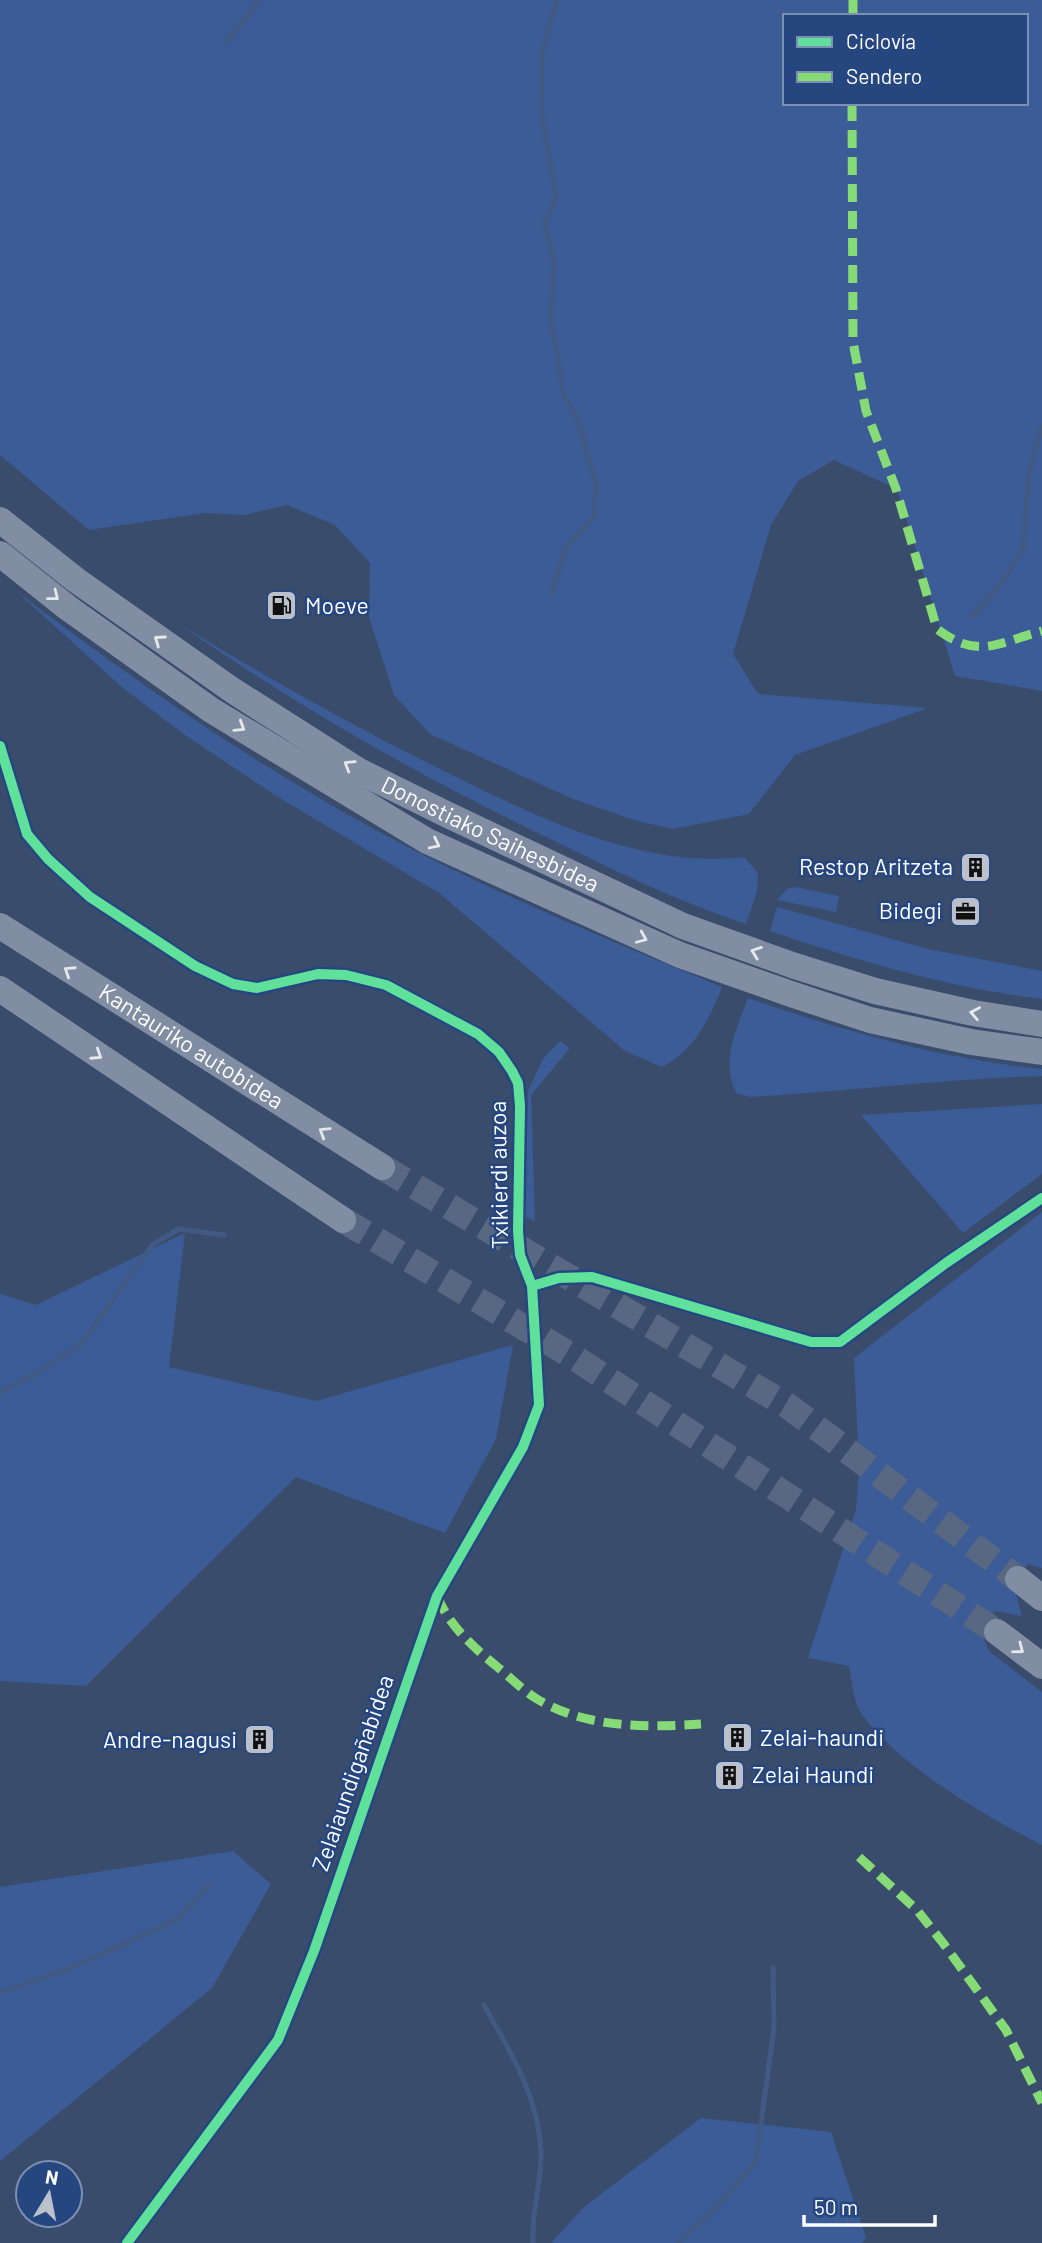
<svg xmlns="http://www.w3.org/2000/svg" width="1042" height="2243" font-family="Barlow,sans-serif">
  <rect width="100%" height="100%" fill="#3a4c6c"/>
  <!-- green -->
  <g fill="#3b5c96" fill-rule="evenodd">
    <path d="M0,0H1042V691L955,676L897,489L834,460L798,481L771,525L733,654L758,694L928,708L795,755L749,814L673,829L634,820L573,799L430,734L394,695L369,617L370,563L335,525L287,505L244,515L205,513L89,530L0,455ZM785,16H1026V103H785Z"/>
    <path d="M16,591C151,694 293,791 445,866C536,910 629,949 722,987C710,1019 694,1051 662,1067L625,1051L439,893L275,795L185,735L123,688Z"/>
    <path d="M181,625C267,678 355,727 446,772C538,817 640,869 744,857L758,873L757,892L746,924C676,901 609,868 542,835C416,774 296,706 181,625Z"/>
    <path d="M795,887L839,896L836,912L777,900L787,889Z"/>
    <path d="M777,907L928,949L1042,971V999C949,988 859,961 770,931Z"/>
    <path d="M748,998C843,1031 942,1059 1042,1069V1076C944,1079 847,1091 750,1097L736,1093C721,1061 736,1029 748,998Z"/>
    <path d="M560,1041L570,1048L531,1095L535,1221L525,1217L528,1091L543,1059Z"/>
    <path d="M1042,1104V1174L963,1233L861,1115Z"/>
    <path d="M1042,1212V1568L1028,1564L1013,1583L1022,1616L995,1611L980,1629L989,1651L1042,1692V1845C985,1816 897,1765 861,1713C853,1701 852,1680 849,1666L808,1658L856,1509L859,1470L854,1358Z"/>
    <path d="M185,1233L169,1367L316,1401L513,1345L496,1439L445,1533L296,1477L86,1686L0,1681V1294L36,1305Z"/>
    <path d="M233,1851L271,1884L212,1988L0,2161V1887Z"/>
    <path d="M701,2118L831,2132L866,2238L862,2243H551L584,2207Z"/>
  </g>
  <g fill="none" stroke-linecap="round" stroke-linejoin="round">
    <!-- stream -->
    <g stroke="#425a83" stroke-width="5">
      <path d="M227,42L259,0"/>
      <path d="M551,594L565,549L594,516L596,483L576,416L564,396L551,319L554,263L545,223L556,197L541,111L542,53L557,0"/>
      <path d="M972,617L1003,581L1023,549L1029,473L1042,426"/>
      <path d="M0,1392L32,1376L82,1343L152,1245L179,1229L224,1235"/>
      <path d="M0,1993L73,1967L178,1919L208,1886"/>
      <path d="M484,2005C510,2052 538,2094 541,2151C542,2182 531,2212 533,2243"/>
      <path d="M678,2243L719,2205L756,2161L774,2027L773,1968"/>
    </g>
    <!-- motorway-tunnel -->
    <g stroke="#586782" stroke-width="26" stroke-dasharray="26 13" stroke-linecap="butt">
      <path d="M382,1167L788,1406L1018,1579"/>
      <path d="M343,1220L572,1356L997,1632"/>
    </g>
    <!-- minor -->
    <g stroke="#808da2" stroke-width="14">
      <path d="M0,746L27,834L48,859L90,897L195,966L233,984L257,988L318,974L346,975L386,985L478,1034L499,1052L512,1071L518,1083L520,1106L518,1231L520,1255L532,1286L539,1405L523,1447L437,1596L314,1951L278,2040L127,2243"/>
      <path d="M532,1286L559,1278L592,1277L811,1342H840L946,1263L1042,1198"/>
    </g>
    <!-- motorway -->
    <g stroke="#818da2" stroke-width="26">
      <path id="s1" d="M0,520L76,580L232,690L359,771L448,815L683,926L795,966L875,991L973,1013L1042,1024"/>
      <path d="M0,554L68,608L211,710L427,841L680,955L791,994L870,1020L971,1042L1042,1052"/>
      <path id="s2" d="M0,926L382,1167"/>
      <path d="M0,989L343,1220"/>
      <path d="M1018,1579L1042,1598"/>
      <path d="M997,1632L1042,1666"/>
    </g>
    <!-- quiet -->
    <g stroke="#86db77" stroke-width="9" stroke-dasharray="18 9" stroke-linecap="butt">
      <path d="M853,16V0"/>
      <path d="M852,103L853,342L866,411L896,489L937,629C978,660 997,643 1042,631"/>
      <path d="M437,1596C449,1625 471,1645 495,1665C509,1676 522,1690 537,1699C585,1728 647,1728 701,1724"/>
      <path d="M859,1857L917,1910L943,1943L1006,2030L1042,2103"/>
    </g>
    <defs>
      <g id="cycleway">
        <path d="M0,746L27,834L48,859L90,897L195,966L233,984L257,988L318,974L346,975L386,985L478,1034L499,1052L512,1071L518,1083L520,1106L518,1231L520,1255L532,1286L539,1405L523,1447L437,1596L314,1951L278,2040L127,2243"/>
        <path d="M532,1286L559,1278L592,1277L811,1342H840L946,1263L1042,1198"/>
      </g>
    </defs>
    <!-- cycleway casing -->
    <use href="#cycleway" stroke="#264680" stroke-width="15"/>
    <!-- cycleway -->
    <use href="#cycleway" stroke="#60e19b" stroke-width="10"/>
  </g>
  <!-- one-way arrows -->
  <defs><path id="oneway-chevron" d="M-2-3.5L2.5 0L-2 3.5" fill="none" stroke-width="1.6" stroke-linecap="round" stroke-linejoin="round" transform="scale(1.75)"/></defs>
  <g stroke="#e6e8ec">
    <use href="#oneway-chevron" transform="translate(54 596) rotate(38)"/>
    <use href="#oneway-chevron" transform="translate(159 640) rotate(-145)"/>
    <use href="#oneway-chevron" transform="translate(240 727) rotate(32)"/>
    <use href="#oneway-chevron" transform="translate(349 765) rotate(-148)"/>
    <use href="#oneway-chevron" transform="translate(435 844) rotate(26)"/>
    <use href="#oneway-chevron" transform="translate(642 938) rotate(23)"/>
    <use href="#oneway-chevron" transform="translate(756 952) rotate(-160)"/>
    <use href="#oneway-chevron" transform="translate(69 971) rotate(-147)"/>
    <use href="#oneway-chevron" transform="translate(975 1013) rotate(-169)"/>
    <use href="#oneway-chevron" transform="translate(97 1055) rotate(33)"/>
    <use href="#oneway-chevron" transform="translate(324 1132) rotate(-148)"/>
    <use href="#oneway-chevron" transform="translate(1019 1649) rotate(37)"/>
  </g>
  <!-- icons -->
  <defs>
    <symbol id="fuel-square" viewBox="-11 -11 22 22"><rect x="-9" y="-9" width="18" height="18" rx="4" fill="#bac0cc" stroke="#264680"/><path d="M-5.5-6h7V0h2V4h1.3V-2.5L3-4.5l.8-.8L6-3V5H2.5V1h-1V6h-7ZM-4.2-4.7v3.2H.2V-4.7Z" fill="#111"/></symbol>
    <symbol id="building-square" viewBox="-11 -11 22 22"><rect x="-9" y="-9" width="18" height="18" rx="4" fill="#bac0cc" stroke="#264680"/><path d="M-4-6H4V6H1V3H-1V6H-4ZM-2.5-4.3h1.7v1.8h-1.7ZM.8-4.3h1.7v1.8H.8ZM-2.5-1h1.7V.8h-1.7ZM.8-1h1.7V.8H.8Z" fill="#111"/></symbol>
    <symbol id="office-square" viewBox="-11 -11 22 22"><rect x="-9" y="-9" width="18" height="18" rx="4" fill="#bac0cc" stroke="#264680"/><path d="M-6-3h4V-5.5h4V-3h4V5H-6ZM-1-4.5V-3h2v-1.5ZM-6 0V1H6V0Z" fill="#111"/></symbol>
  </defs>
  <g fill-rule="evenodd">
    <use href="#fuel-square" x="264" y="588" width="35" height="35"/>
    <use href="#building-square" x="958" y="850" width="35" height="35"/>
    <use href="#office-square" x="948" y="894" width="35" height="35"/>
    <use href="#building-square" x="720" y="1720" width="35" height="35"/>
    <use href="#building-square" x="242" y="1722" width="35" height="35"/>
    <use href="#building-square" x="712" y="1758" width="35" height="35"/>
  </g>
  <g text-anchor="middle" stroke-width="5" stroke-linejoin="round" paint-order="stroke">
    <!-- poi labels -->
    <g font-size="23" fill="#fff" stroke="#264680" text-anchor="start">
      <text x="305" y="614">Moeve</text>
      <text x="953" y="875" text-anchor="end">Restop Aritzeta</text>
      <text x="942" y="919" text-anchor="end">Bidegi</text>
      <text x="760" y="1746">Zelai-haundi</text>
      <text x="237" y="1748" text-anchor="end">Andre-nagusi</text>
      <text x="752" y="1783">Zelai Haundi</text>
    </g>
    <!-- street labels -->
    <g font-size="23" fill="#fff" stroke="#264680">
      <text dy="8" stroke="none"><textPath href="#s1" startOffset="584">Donostiako Saihesbidea</textPath></text>
      <text dy="8" stroke="none"><textPath href="#s2" startOffset="226">Kantauriko autobidea</textPath></text>
      <text transform="translate(499 1175) rotate(-91)" y="8">Txikierdi auzoa</text>
      <text transform="translate(353 1773) rotate(-71)" y="8">Zelaiaundigañabidea</text>
    </g>
  </g>
  <!-- legend -->
  <rect x="783" y="14" width="245" height="91" fill="#264680" stroke="#7d90b3" stroke-width="2"/>
  <rect x="797" y="37" width="35" height="10" fill="#60e19b" stroke="#7d90b3" stroke-width="2"/>
  <text x="846" y="49" font-size="21" fill="#ffffff">Ciclovía</text>
  <rect x="797" y="72" width="35" height="10" fill="#86db77" stroke="#7d90b3" stroke-width="2"/>
  <text x="846" y="84" font-size="21" fill="#ffffff">Sendero</text>
  <!-- north arrow -->
  <g transform="translate(49 2194) rotate(10)"><circle r="33" fill="#264680" stroke="#7d90b3" stroke-width="2"/>
  <path d="M0-5L12 26L0 18L-12 26Z" fill="#bac0cc"/>
  <text y="-10" font-size="19" font-weight="bold" text-anchor="middle" fill="#ffffff">N</text>
  </g>
  <!-- scale -->
  <path d="M804 2215v10h131v-10" fill="none" stroke="#ffffff" stroke-width="3.5"/>
  <text x="814" y="2215" font-size="21" fill="#ffffff" stroke="#264680" stroke-width="5" paint-order="stroke">50 m</text>
</svg>
